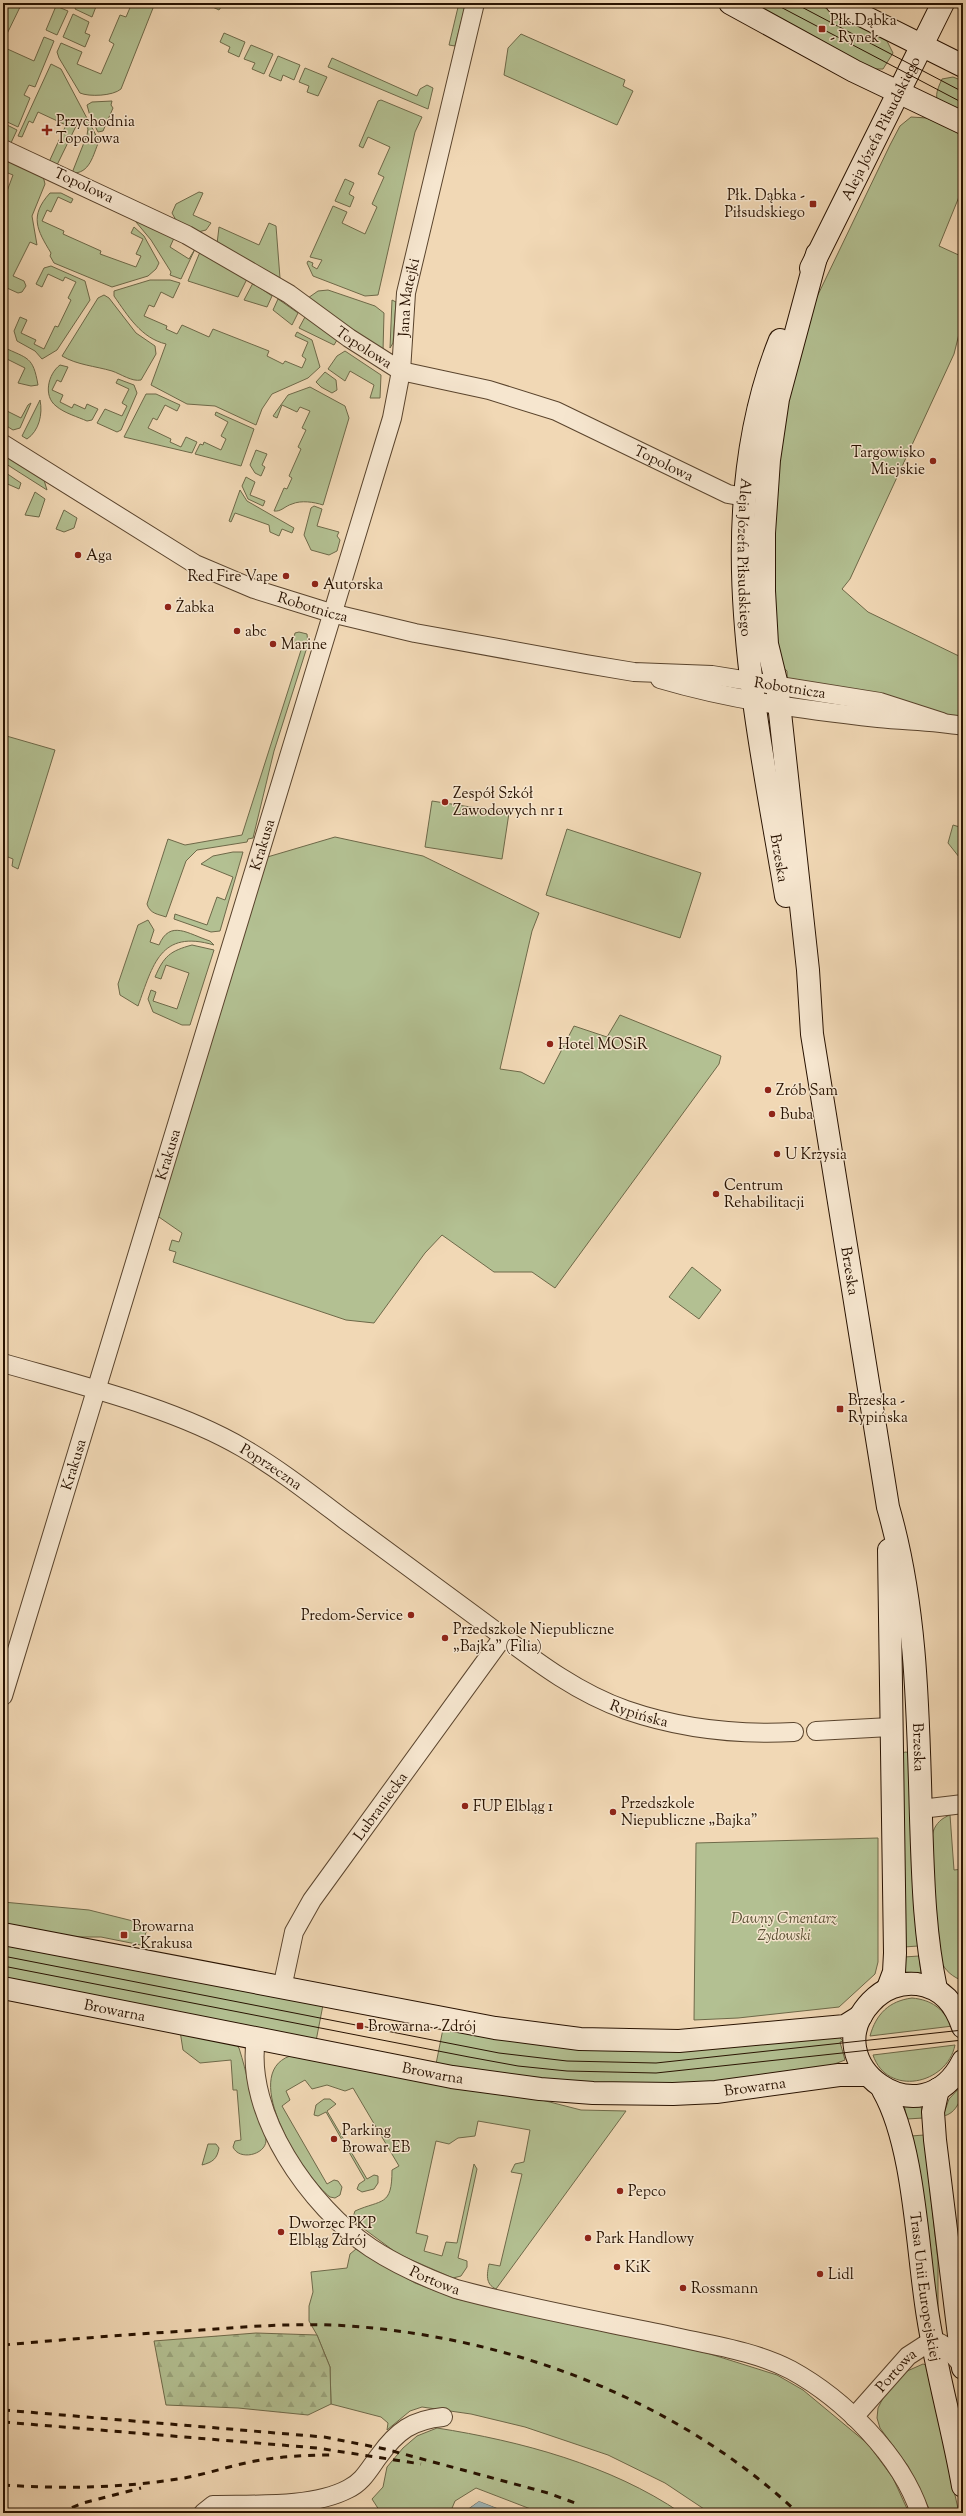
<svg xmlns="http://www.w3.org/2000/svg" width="966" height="2516" font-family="'Sorts Mill Goudy',serif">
  <defs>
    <pattern id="forest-firs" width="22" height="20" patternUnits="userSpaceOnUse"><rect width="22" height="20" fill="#b3c092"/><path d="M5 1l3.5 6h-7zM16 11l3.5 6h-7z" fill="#9aa47c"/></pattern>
    <pattern id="water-ripples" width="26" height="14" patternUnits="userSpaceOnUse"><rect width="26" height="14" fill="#a0b7b9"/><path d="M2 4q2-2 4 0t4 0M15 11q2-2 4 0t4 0" fill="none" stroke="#8a9c9d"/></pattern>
  </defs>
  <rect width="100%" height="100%" fill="#f1d8b5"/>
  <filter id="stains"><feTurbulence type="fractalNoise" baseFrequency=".005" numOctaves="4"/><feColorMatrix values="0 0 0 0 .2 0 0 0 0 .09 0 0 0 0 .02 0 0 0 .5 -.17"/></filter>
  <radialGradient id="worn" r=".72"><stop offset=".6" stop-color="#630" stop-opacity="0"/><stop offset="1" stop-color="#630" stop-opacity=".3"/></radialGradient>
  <!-- green -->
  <g fill="#b3c092" stroke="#6e6949">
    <path d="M3,3H22L3,42Z"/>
    <path d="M77,3H104L103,6L97,4L92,17L75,9Z"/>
    <path d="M132,3H155L121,89C113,96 89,97 80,93L59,58L57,52L61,43L82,52L77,64L101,74L114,44L109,41L120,15L126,17Z"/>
    <path d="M204,3H224L219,10Z"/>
    <path d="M459,3H466L455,46L449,45Z"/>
    <path d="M748,3H816L887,41L893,53L883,69H873Z"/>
    <path d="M56,6L68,11L57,35L46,30Z"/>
    <path d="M73,14L89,22L85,33L90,35L85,47L63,37Z"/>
    <path d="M224,33L245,42L239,57L228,52L230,47L220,42Z"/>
    <path d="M521,34L625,80L623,86L633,91L617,125L504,75L508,48Z"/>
    <path d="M44,37L54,41L35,87L29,85L24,95L30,98L18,127L3,120V47L34,61Z"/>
    <path d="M251,45L273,54L264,74L252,69L255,63L244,59Z"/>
    <path d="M278,56L300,65L294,80L283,75L281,81L269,76Z"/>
    <path d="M332,58L417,96L420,89L427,85L433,88L428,109L328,67Z"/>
    <path d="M51,64L61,69L99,141C93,155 90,174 72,173L87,135L88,129L85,123L79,120L57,165L49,162L66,125L38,112L33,123L29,121L22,137L18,136Z"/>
    <path d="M305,68L327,77L318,96L307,92L309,86L299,82Z"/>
    <path d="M953,77L963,81V115C941,103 929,106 942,79Z"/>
    <path d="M381,100L422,117L415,132L378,295L365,296L313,276L307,263L308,261L313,263L312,266L317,269L322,260L310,257L333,206L347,212L342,223L365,234L377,207L372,204L384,177L378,174L390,147L368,137L363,148L359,146L378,101Z"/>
    <path d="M112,101L111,105L113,108L103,131L98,132L90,116L87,105L92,102Z"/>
    <path d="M911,117L927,118L963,134V187L939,246L963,257V318L954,354L850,579L842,589L868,612L963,658V726L788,697L787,671L784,668L770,622L780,430L814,303L890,145L900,126Z"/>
    <path d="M3,123L17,130L10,145L3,142Z"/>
    <path d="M3,158L43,176L45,184L32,216L37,245L30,242L13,276L24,281L26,286L22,292L18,293L7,288L3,296V202L13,175L3,171Z"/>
    <path d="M345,179L354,183L349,194L354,197L350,207L335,201Z"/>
    <path d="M199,192L203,193L193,215L211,223L206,230L198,232L177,222L172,213L176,204Z"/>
    <path d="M50,193H61L73,199L71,203L58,197L51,212L47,210L42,221L64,231L63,234L101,251L100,254L136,267L141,256L136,254L143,239L131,233L134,227L144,236L159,263L156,269L148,276L112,287L54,263L50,256L51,253C37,230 29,216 50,193Z"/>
    <path d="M137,219L174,238L170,247L189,259L195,249L181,279L170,275L171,272L151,240L136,222Z"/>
    <path d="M269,223L276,226L280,278L217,244L219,227L259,245Z"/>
    <path d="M200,252L247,279L238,297L188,281Z"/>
    <path d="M51,266L85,281L90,300L57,350L42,359L35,351L17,341L14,331L20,317L27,320L21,333L36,340L34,344L44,349L55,326L58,327L71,300L68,298L76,282L65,277L63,281L48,274L42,287L36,284L44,268Z"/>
    <path d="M150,280H170L180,283L173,298L161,292L154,307L149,305L144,316L167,326L166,329L177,334L182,325L209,337L213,329L269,351L267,356L283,364L285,361L302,368L306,359L302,356L308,342L295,336L297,332L312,340L320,367L308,378L272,394L262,409L256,425L215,406L187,404L151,385L166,344C141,338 128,316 114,296V291Z"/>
    <path d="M253,283L272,296L267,307L244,300Z"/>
    <path d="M328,290L375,306L384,313L383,351L308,298L318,291Z"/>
    <path d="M104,295L109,298L136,333L155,346L156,354L141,380C132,382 121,374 112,371C95,366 77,365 62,356L98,298Z"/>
    <path d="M278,299L298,313L292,325L273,310Z"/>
    <path d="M392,300L396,302L393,343L390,348Z"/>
    <path d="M305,317L337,340L334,345L299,328Z"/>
    <path d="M3,347C28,359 33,356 38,385L31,386L18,383L25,368L3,357Z"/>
    <path d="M345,351L381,375L380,398H370L374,385L350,371L345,381L328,369L337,356Z"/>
    <path d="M60,365L68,367L61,382L57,380L52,390L63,395L60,402L72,408L74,404L85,409L87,404L98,409L92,420L87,421C78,417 64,413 56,406C43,396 48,374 60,365Z"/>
    <path d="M325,372L336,380L337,390L332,393L321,387L316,382Z"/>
    <path d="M118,379L134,385L137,393L121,430L117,432L97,423L105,409L122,416L127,406L122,403L129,389L116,383Z"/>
    <path d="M310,387L345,406L349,418L323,505C314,502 301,500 292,504C285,506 281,512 274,511L284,488L287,489L292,478L289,476L301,449L298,447L306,430L302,428L310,411L300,407L297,412L282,405L277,418L273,416L288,395Z"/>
    <path d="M146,394H156L180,405L177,411L165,405L157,420L153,418L148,428L171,439L170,442L181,447L186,437L197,442L192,453L124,437Z"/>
    <path d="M40,400C43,414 39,431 27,439L22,436Z"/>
    <path d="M31,403L20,428L13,430L5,425L3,409L21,418L28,405Z"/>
    <path d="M216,412L254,429L241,466L195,454L200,444L203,445L204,442L221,450L226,439L221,436L228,422L215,415Z"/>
    <path d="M256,450L267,454L262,465L265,467L261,476L255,473L250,465Z"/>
    <path d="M3,453L44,480L47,490L3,462Z"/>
    <path d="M3,471L21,483L19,489L3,482Z"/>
    <path d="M246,477L255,482L250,495L265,501L263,506L248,499L242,486Z"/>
    <path d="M240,490L247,501L294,528L292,533L282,529L279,536L270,532L269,525L235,513L231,522L229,521Z"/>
    <path d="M35,492L45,499L39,517L25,515Z"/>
    <path d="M314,506L322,509L317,526L339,532L337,536L340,540L337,551L329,555L311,550L304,535L311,508Z"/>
    <path d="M64,510L77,518L74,528L64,532L56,529Z"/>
    <path d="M299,632L307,634L308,644L274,751L253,838L248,839L247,842L197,850L186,861L166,917C158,914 150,914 147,904L168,839L185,845L242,835L302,647L295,642L292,646L295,633Z"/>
    <path d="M3,735L55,750L18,869L12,866L13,859L3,855Z"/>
    <path d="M432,801L509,813L502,859L425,847Z"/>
    <path d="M953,825L963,828V862L948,843Z"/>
    <path d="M567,829L701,873L680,938L546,895Z"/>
    <path d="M335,837L423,856L539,913L532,931L500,1069L521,1072L544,1084L574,1026L607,1037L620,1015L721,1056L719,1064L555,1288L532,1272H494L442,1235L425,1253L374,1323L346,1320L173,1262L176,1252L169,1250L172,1240L179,1242L182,1233L156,1215L264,858Z"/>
    <path d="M233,852H243L220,931L211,932L174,919L175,914L207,925L217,897L225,900L233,877L201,864L213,856Z"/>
    <path d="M148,920L154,930L150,942L159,945C170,919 188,934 210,941L214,945C160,929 153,965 138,1006L120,995L118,984L138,925Z"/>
    <path d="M192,945L214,950L190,1025H182L153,1012L148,999L151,990L156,992L153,1001L177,1009L189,973L166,965L161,979L155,977C164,956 170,951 192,945Z"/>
    <path d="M692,1267L721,1290L699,1319L669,1297Z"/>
    <path d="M906,1752L909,1753L918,1946L904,1947L901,1753Z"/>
    <path d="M950,1815L954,1870L963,1869V1981C953,1977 945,1971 941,1961C934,1944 928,1848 933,1832C936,1823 942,1818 950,1815Z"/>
    <path d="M878,1838V1962L875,1974L839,2007L738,2018L694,2020L696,1843Z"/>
    <path d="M3,1902L89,1910L149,1925L141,1945L101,1937H69L3,1925Z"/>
    <path d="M3,1943L323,2005L316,2041L3,1979Z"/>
    <path d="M919,1956L921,1973L905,1972L904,1957Z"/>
    <path d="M912,1998C932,2000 942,2008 953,2026L870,2036C876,2014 889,2001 912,1998Z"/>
    <path d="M443,2029L839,2037L843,2041L840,2042L845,2060L824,2068L709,2083L580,2084L436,2064Z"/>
    <path d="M180,2031L236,2045L239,2048C247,2073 251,2098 260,2123C263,2128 266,2135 266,2141C265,2155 239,2161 233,2147L235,2141L241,2140L237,2090H233L231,2060L200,2063L183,2050Z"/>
    <path d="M955,2045C947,2085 887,2097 873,2055Z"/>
    <path d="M290,2056L534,2098L581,2110L626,2111L496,2289C485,2284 487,2274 489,2264L500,2266L522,2174L511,2172L515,2164L524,2162L530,2130L478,2121L475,2136L458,2138L449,2144L436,2141L416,2233L428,2236L424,2251L442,2256L446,2242L457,2243L474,2164L477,2169L458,2258L467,2261V2267L461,2276L453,2278L398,2254L352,2220L355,2211C382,2199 392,2207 392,2170L399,2166L353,2088L345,2091L327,2085L312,2089L305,2080L286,2091L290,2100L282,2106L327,2184L334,2180L338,2181L342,2187L340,2195L335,2198L330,2197C304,2177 238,2074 290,2056Z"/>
    <path d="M963,2084C963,2096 957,2114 943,2116L949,2099Z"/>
    <path d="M324,2099H330L336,2104L327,2111L367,2179L374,2175L378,2176V2183L374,2189L362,2192L357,2189L359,2184L365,2180L326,2112L318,2116L314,2115L316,2105Z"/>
    <path d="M904,2105L921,2106L923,2118L907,2119Z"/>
    <path d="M924,2135L938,2261V2311L911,2136Z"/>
    <path d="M208,2144H216L219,2148C217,2159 213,2162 202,2165Z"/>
    <path d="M356,2249L415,2283L457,2299L707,2353L777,2375L803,2390L868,2444L893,2478L909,2513H710L665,2483L608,2455L525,2427L471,2414L422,2407L410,2411L387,2430L388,2423L381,2417L331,2404L330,2367L317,2335L309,2321V2306L313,2292L311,2272L347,2268L350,2254Z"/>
    <path d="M923,2364L926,2365L959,2513H931L908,2466L880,2428L877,2418L878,2408L883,2398L905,2372Z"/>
    <path d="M437,2428C520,2441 611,2465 681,2513H541L476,2488L455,2501L450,2513H381L372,2499L383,2487L387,2467L403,2448L417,2436Z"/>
  </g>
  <!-- forest -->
  <path fill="url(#forest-firs)" stroke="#6e6949" d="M256,2333L317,2335L330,2367L331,2404L308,2415L238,2408L166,2405L154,2341Z"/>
  <!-- water -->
  <path fill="url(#water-ripples)" stroke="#70756f" d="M479,2501L509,2513H463Z"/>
  <!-- pier -->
  <path fill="#f1d8b5" d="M479,2499L510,2511L511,2513L479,2501L461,2513L463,2509Z"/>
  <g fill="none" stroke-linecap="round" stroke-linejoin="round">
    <defs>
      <g id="street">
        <path id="s1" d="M3,149L187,235L289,294L349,338L401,371L489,390L556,411L728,494L745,497"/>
        <path id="s2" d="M3,444L195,564L254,589L331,613L415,633L586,664L634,672L712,675L880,702L942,722"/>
        <path d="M660,679C731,700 805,710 878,718C907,721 935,721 963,726"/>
        <path id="s3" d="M3,1363C79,1385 175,1408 243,1448C279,1469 312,1495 345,1520C391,1554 437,1588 482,1621C528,1655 572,1691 626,1710C681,1729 736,1735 794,1732"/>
        <path id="s4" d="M3,1696L392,418L401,371L406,293L475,3"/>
        <path d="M816,1731L890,1727"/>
        <path d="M921,1809L963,1804"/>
        <path id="s5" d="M282,1988L294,1932L312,1900L503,1637"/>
        <path id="s6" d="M256,2038C244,2114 310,2207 371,2248C397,2265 426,2278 456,2289C526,2308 600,2321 671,2336C711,2345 755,2351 791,2370C844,2399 901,2456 920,2513"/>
        <path id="s7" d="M854,2417L908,2356L925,2345L940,2343L945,2346L963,2366"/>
        <path d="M203,2513L213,2505C253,2504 312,2508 348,2489C363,2482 369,2469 379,2456C397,2431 412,2420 443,2417"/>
      </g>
      <g id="secondary">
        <path d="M730,3L854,71L963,123"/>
        <path d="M837,3L963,66"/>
        <path id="s8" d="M817,254L778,399L769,460L764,533V591L767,644L777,685L808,970L812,1034L888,1507C917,1607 918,1713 921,1818C923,1876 924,1932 936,1989"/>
        <path id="s9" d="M811,268L943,3"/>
        <path id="s10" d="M780,340C709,517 756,715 786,896"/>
        <path d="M3,1934L495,2028L580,2039L679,2041L845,2026L861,2016"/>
        <path id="s11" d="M3,1988L452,2077L540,2089L593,2093L673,2094L716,2092L839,2075H867"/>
        <path d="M888,1988L894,1972L895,1953L889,1550"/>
        <path d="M963,2027C955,2004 943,1988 917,1984C900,1982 883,1989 871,2002C813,2063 922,2143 963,2061"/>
        <path d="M938,2089L933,2112L935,2140L963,2368"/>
        <path id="s12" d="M883,2090C915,2146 917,2251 928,2317C937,2374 953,2429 963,2486"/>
      </g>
    </defs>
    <!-- street casing -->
    <use href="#street" stroke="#5a442d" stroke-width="20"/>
    <!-- secondary casing -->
    <use href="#secondary" stroke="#281200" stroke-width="24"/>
    <!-- street -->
    <use href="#street" stroke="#f6e6cf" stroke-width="18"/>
    <!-- secondary -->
    <use href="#secondary" stroke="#f6e6cf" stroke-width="22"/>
    <!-- tram -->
    <g stroke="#281200" stroke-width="1">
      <path d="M773,3L963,103"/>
      <path d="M794,3L963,92"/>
      <path d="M3,1956L499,2053L567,2061L656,2063L963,2030"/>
      <path d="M3,1966L469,2057L518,2066L567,2071L656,2073L963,2040"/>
    </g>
    <!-- rail -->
    <g stroke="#281200" stroke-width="3" stroke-dasharray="7 7" stroke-linecap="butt">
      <path d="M3,2345C69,2339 135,2334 201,2330C255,2326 309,2322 362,2327C521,2341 681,2403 798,2513"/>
      <path d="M3,2410L324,2437L385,2449L548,2493L575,2503"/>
      <path d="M3,2422L317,2448L421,2464"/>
      <path d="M3,2485C62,2489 120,2488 178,2479C204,2475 229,2466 255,2461C282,2456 309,2455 336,2455"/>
      <path d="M59,2513L83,2503L141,2488"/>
    </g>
  </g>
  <!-- markers -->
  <g fill="#8f2418" stroke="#f6e6cf" stroke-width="1.5">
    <rect x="818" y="25" width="8" height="8" rx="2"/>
    <path d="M45 124h4v4h4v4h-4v4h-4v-4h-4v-4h4z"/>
    <rect x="809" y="200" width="8" height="8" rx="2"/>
    <circle cx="933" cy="461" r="4"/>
    <circle cx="78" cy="555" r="4"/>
    <circle cx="286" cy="576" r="4"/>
    <circle cx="315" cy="584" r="4"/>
    <circle cx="168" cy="607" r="4"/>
    <circle cx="237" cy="631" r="4"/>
    <circle cx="273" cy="644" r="4"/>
    <circle cx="445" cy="802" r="4"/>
    <circle cx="550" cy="1044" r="4"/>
    <circle cx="768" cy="1090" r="4"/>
    <circle cx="772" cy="1114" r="4"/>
    <circle cx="777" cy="1154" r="4"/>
    <circle cx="716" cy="1194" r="4"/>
    <rect x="836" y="1405" width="8" height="8" rx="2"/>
    <circle cx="411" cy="1615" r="4"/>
    <circle cx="445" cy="1638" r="4"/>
    <circle cx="465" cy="1806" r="4"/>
    <circle cx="613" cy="1812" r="4"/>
    <rect x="120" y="1931" width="8" height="8" rx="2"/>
    <rect x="356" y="2022" width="8" height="8" rx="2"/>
    <circle cx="334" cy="2139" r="4"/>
    <circle cx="620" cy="2191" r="4"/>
    <circle cx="281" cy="2232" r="4"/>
    <circle cx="588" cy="2238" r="4"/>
    <circle cx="617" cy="2267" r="4"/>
    <circle cx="820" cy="2274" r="4"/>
    <circle cx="683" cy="2288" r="4"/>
  </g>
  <g text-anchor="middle" stroke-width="3" stroke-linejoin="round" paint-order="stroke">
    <!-- poi labels -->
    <g font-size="15" fill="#281200" stroke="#f6e6cf" text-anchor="start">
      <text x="830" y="25">Płk.Dąbka<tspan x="830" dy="17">- Rynek</tspan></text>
      <text x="56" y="126">Przychodnia<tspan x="56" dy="17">Topolowa</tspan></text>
      <text x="805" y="200" text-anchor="end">Płk. Dąbka -<tspan x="805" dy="17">Piłsudskiego</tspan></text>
      <text x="925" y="457" text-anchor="end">Targowisko<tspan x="925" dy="17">Miejskie</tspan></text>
      <text x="86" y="560">Aga</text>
      <text x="278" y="581" text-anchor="end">Red Fire Vape</text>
      <text x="323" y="589">Autorska</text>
      <text x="176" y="612">Żabka</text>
      <text x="245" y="636">abc</text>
      <text x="281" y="649">Marine</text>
      <text x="453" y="798">Zespół Szkół<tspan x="453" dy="17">Zawodowych nr 1</tspan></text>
      <text x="558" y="1049">Hotel MOSiR</text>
      <text x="776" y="1095">Zrób Sam</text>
      <text x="780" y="1119">Buba</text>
      <text x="785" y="1159">U Krzysia</text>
      <text x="724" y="1190">Centrum<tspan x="724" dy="17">Rehabilitacji</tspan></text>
      <text x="848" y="1405">Brzeska -<tspan x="848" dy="17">Rypińska</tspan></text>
      <text x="403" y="1620" text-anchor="end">Predom-Service</text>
      <text x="453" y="1634">Przedszkole Niepubliczne<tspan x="453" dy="17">„Bajka” (Filia)</tspan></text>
      <text x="621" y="1808">Przedszkole<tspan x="621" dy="17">Niepubliczne „Bajka”</tspan></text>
      <text x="473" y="1811">FUP Elbląg 1</text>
      <text x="132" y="1931">Browarna<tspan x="132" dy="17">- Krakusa</tspan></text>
      <text x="368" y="2031">Browarna - Zdrój</text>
      <text x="342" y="2135">Parking<tspan x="342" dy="17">Browar EB</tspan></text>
      <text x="628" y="2196">Pepco</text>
      <text x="289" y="2228">Dworzec PKP<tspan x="289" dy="17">Elbląg Zdrój</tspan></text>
      <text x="596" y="2243">Park Handlowy</text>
      <text x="625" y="2272">KiK</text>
      <text x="828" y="2279">Lidl</text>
      <text x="691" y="2293">Rossmann</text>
    </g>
    <!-- street labels -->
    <g font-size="15" fill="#281200" stroke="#f6e6cf">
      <text dy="5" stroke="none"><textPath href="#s9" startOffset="156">Aleja Józefa Piłsudskiego</textPath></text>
      <text transform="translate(84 185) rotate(25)" y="5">Topolowa</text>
      <text dy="5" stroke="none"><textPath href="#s4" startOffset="1458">Jana Matejki</textPath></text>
      <text dy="5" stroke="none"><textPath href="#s1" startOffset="413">Topolowa</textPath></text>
      <text dy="5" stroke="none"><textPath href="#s1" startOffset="737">Topolowa</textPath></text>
      <text dy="5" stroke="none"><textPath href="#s10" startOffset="222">Aleja Józefa Piłsudskiego</textPath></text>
      <text dy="5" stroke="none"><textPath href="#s2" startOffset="352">Robotnicza</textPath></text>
      <text dy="5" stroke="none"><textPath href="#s2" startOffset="837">Robotnicza</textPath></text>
      <text dy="5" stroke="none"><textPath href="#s4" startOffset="890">Krakusa</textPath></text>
      <text dy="5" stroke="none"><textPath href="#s10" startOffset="525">Brzeska</textPath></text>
      <text dy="5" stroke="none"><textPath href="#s4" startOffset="566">Krakusa</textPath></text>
      <text dy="5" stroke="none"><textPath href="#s8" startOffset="1029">Brzeska</textPath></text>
      <text dy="5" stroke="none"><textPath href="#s4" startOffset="242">Krakusa</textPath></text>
      <text dy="5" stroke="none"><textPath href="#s3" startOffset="289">Poprzeczna</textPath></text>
      <text dy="5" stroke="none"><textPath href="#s3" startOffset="734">Rypińska</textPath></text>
      <text dy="5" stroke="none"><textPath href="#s8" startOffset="1511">Brzeska</textPath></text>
      <text dy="5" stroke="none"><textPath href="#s5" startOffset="210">Lubraniecka</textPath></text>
      <text dy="5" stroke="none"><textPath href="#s11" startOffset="114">Browarna</textPath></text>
      <text dy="5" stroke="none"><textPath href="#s11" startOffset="438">Browarna</textPath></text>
      <text dy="5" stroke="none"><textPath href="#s11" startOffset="762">Browarna</textPath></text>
      <text dy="5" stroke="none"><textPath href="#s6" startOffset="322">Portowa</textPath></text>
      <text dy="5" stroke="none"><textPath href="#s12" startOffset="202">Trasa Unii Europejskiej</textPath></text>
      <text dy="5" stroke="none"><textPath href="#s7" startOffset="63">Portowa</textPath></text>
    </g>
    <!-- park labels -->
    <g font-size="15" font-style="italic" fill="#594f33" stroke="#f6e6cf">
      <text x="784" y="1923">Dawny Cmentarz<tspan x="784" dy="17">Żydowski</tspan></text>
    </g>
  </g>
  <!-- margin -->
  <rect width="966" height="2516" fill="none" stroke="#f1d8b5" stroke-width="16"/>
  <rect x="4" y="4" width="958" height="2508" fill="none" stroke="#281200" stroke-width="2"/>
  <rect x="8" y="8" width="950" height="2500" fill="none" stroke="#281200"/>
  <rect width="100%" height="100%" filter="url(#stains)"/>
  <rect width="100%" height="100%" fill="url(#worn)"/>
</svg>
